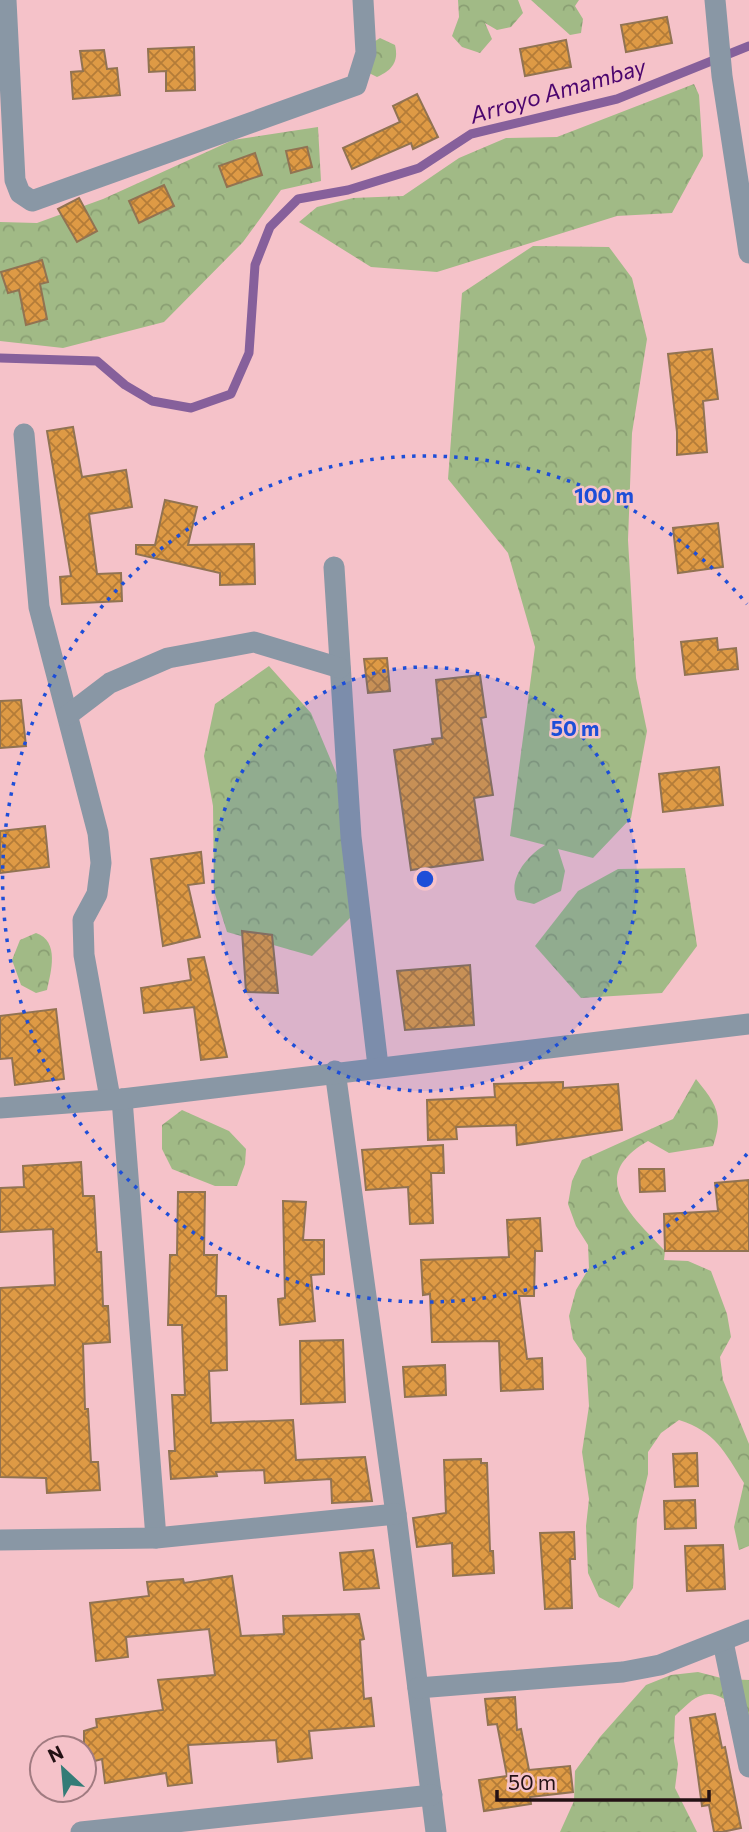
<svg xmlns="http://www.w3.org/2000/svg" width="749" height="1832" font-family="Commissioner,sans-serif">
  <defs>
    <pattern id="forest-crowns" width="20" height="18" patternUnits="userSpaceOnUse" patternTransform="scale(1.75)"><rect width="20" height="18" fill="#a1ba86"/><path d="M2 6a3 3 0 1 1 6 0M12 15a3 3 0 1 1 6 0" fill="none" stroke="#8a9f73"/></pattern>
    <pattern id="building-cross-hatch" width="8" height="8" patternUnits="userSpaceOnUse" patternTransform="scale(1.75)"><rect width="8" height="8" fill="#de9a45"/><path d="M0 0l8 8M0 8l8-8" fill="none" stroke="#b47c38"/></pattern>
  </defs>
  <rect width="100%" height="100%" fill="#f5c2c9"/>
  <!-- forest -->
  <g fill="url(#forest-crowns)">
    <path d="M458,0H518L523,13L511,27L497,30L485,23L492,39L480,53L462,47L452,36L459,17Z"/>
    <path d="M531,0H579L575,6L583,19L581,33L570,35Z"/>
    <path d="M380,38L395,45C399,62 392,70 377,77L367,72L366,47Z"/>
    <path d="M694,84L699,95L703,156L672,213L617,216L437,272L371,267L299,222L317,207L353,198L403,196L459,158L506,138L557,137Z"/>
    <path d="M318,127L321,181L281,190L243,242L164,322L63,348L0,341V222L37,223L103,199L233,140Z"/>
    <path d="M533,246L609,247L632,278L647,339L632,433L628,540L636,678L647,731L631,818L593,858L558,849L565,871L561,891L534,904L517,900C507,879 528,855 545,845L510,836L535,647L508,553L448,479L462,293Z"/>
    <path d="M269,666L311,713L353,813L352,916L312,956L227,932L214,891L213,806L204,756L215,704Z"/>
    <path d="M685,868L697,946L662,993L581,998L535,946L578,891L618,869Z"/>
    <path d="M36,933C60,941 51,972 47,990L36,993L21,985L12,960L20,940Z"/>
    <path d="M696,1079C716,1104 724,1114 713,1146L669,1153L648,1141C585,1177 632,1216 665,1251L664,1260L688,1261L711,1271L727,1314L731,1337L720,1357L723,1380L749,1444V1546L739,1550L734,1527L744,1483C724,1451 716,1432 679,1420L661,1433L648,1452V1474L637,1520L633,1588L619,1608L599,1597L588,1573L586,1526L589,1499L582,1452L589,1406L586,1358L573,1339L569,1316L576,1290L589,1268L588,1245L576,1226L568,1204L572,1181L582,1160L673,1119Z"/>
    <path d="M182,1110L229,1131L246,1149L245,1164L237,1186H215L172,1169L162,1149V1125Z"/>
    <path d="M698,1672L725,1679L749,1680V1766L738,1758L724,1699C703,1686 691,1701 675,1716L674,1741L678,1764L675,1788L697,1832H560L574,1801L575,1771L600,1737L646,1685L671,1675Z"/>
  </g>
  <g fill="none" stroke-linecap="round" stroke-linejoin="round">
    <!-- stream -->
    <path stroke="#86609b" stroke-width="9" d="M0,358L97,361L125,385L152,401L191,408L231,394L249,353L255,265L270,227L298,199L348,190L419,168L471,134L617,99L749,46"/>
  </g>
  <!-- building -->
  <g fill="url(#building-cross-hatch)" stroke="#917352" stroke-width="2">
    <path d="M667,17L672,43L626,52L621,25Z"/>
    <path d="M566,40L571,67L525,76L520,49Z"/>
    <path d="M194,47L195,90L166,91V71L149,72L148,49Z"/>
    <path d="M104,50L107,69L117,68L120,95L73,99L71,72L83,71L80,51Z"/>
    <path d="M417,94L438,137L413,149L411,143L352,169L343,148L400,122L393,106Z"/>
    <path d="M307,147L312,167L291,173L286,151Z"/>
    <path d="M255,153L262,175L227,187L219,166Z"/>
    <path d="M164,185L174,206L139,223L129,201Z"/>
    <path d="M79,198L97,231L77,242L58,209Z"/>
    <path d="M42,260L48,282L40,284L47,319L26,325L19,290L8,293L1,272Z"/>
    <path d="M712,349L718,399L703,401L707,452L677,455V432L668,354Z"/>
    <path d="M73,427L82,477L126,470L132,507L89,514L97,574L121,573L122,601L62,604L60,577L71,576L47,431Z"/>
    <path d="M165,500L197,507L188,545L254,544L255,584L220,585V573L136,554V545H155Z"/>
    <path d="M718,523L723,567L678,573L673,528Z"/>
    <path d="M717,638L718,650L736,648L738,669L685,675L681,642Z"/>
    <path d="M387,658L390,691L368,693L364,659Z"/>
    <path d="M480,675L486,717L481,718L493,795L474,798L483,860L411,870L394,750L433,744L432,739L442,738L436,680Z"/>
    <path d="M21,700L26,746L0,748V701Z"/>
    <path d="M719,767L723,805L663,812L659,774Z"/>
    <path d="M45,826L49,867L0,873V831Z"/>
    <path d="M201,852L204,883L188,885L200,937L163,946L151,859Z"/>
    <path d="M242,931L272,935L278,993L246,992Z"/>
    <path d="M204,957L227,1057L201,1060L194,1007L144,1013L141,988L191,980L188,959Z"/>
    <path d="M470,965L474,1025L405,1030L397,971Z"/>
    <path d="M56,1009L64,1079L15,1085L12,1058L0,1059V1016Z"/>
    <path d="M563,1082V1088L618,1084L622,1130L517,1145L516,1125L456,1127L457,1139L428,1140L427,1100L495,1097L494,1084Z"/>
    <path d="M443,1145L444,1173H431L433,1223L410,1224L408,1187L366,1190L362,1150Z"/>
    <path d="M81,1162L83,1196H94L97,1252H101L103,1306H108L110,1342L83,1344L85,1409H88L91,1462H98L100,1490L47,1493L46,1478L0,1477V1288L55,1285L53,1229L0,1232V1188L24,1187L23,1166Z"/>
    <path d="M639,1169H664L665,1191L640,1192Z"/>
    <path d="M749,1180V1251H665L664,1214L718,1211L715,1183Z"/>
    <path d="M178,1192H205L204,1255H217L216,1296H226L227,1370L209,1371L211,1423L293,1420L296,1460L365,1457L372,1501L332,1503L331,1479L265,1483L264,1470L216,1472L217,1476L171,1479L169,1451H175L172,1395H185L182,1325H168L170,1255H177Z"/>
    <path d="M283,1201L306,1202L303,1240H324V1274L311,1275L315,1321L280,1325L278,1299L285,1298Z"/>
    <path d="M540,1218L542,1251H535L534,1296H519L527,1359L542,1358L543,1389L501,1391L499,1341L432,1342L430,1294L423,1295L421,1260L509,1257L507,1220Z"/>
    <path d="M343,1340L345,1402L301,1404L300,1341Z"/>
    <path d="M445,1365L446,1395L405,1397L403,1367Z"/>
    <path d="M697,1453L698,1486L675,1487L673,1454Z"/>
    <path d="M481,1459V1463H487L490,1551H493L494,1573L453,1576L452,1543L417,1547L413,1518L446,1513L444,1460Z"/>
    <path d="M695,1500L696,1528L665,1529L664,1501Z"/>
    <path d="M574,1532L575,1559H570L572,1608L545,1609L540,1533Z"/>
    <path d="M723,1545L725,1589L687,1591L685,1546Z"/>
    <path d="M373,1550L379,1588L344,1590L340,1553Z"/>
    <path d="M232,1576L241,1636L284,1634L283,1616L359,1614L364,1639L360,1640L364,1699L371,1698L374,1726L309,1731L312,1758L278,1762L276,1740L188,1745L192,1783L168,1786L166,1773L105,1783L102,1759L84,1764V1731L97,1727L96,1719L163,1710L158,1680L215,1675L209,1629L126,1637L128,1657L96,1661L90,1603L149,1596L147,1582L183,1579L184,1583Z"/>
    <path d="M515,1697L517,1730L521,1729L529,1770L570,1766L573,1792L530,1797L531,1804L484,1811L479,1780L507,1776L497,1724L488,1725L485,1699Z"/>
    <path d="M715,1714L722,1748L725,1747L741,1828L722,1832H714L709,1805L702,1806L690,1718Z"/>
  </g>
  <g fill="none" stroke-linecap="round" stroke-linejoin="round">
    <!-- minor -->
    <g stroke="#8997a5" stroke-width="21">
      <path d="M6,0L15,180L20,193L32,201L356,85L366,53L363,0"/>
      <path d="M715,0L722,76L749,253"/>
      <path d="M24,434L39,607L98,833L101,863L97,894L83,920L84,955L110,1098"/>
      <path d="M334,567L351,837L378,1066"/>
      <path d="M68,715L110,683L168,658L254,642L340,668"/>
      <path d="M335,1071L396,1514L436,1832"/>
      <path d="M122,1099L156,1538"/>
      <path d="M0,1108L122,1099L749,1024"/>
      <path d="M0,1540L156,1538L396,1514"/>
      <path d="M723,1642L749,1767"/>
      <path d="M418,1688L623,1672L660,1665L749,1630"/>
      <path d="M81,1832L432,1795"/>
    </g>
  </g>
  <!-- distance rings -->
  <circle cx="425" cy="879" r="212" fill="#1d4ed8" fill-opacity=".12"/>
  <g fill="none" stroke="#1d4ed8" stroke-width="3.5" stroke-dasharray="3.5 7">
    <circle cx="425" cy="879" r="212"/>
    <path d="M747 1154A423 423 0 1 1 747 604"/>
  </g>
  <g text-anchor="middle" stroke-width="5" stroke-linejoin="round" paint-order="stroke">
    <!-- water labels -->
    <g font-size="23" font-style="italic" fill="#4b056e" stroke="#f5c2c9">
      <text transform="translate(558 91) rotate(-16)" y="8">Arroyo Amambay</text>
    </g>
  </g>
  <circle cx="425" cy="879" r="10" fill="#1d4ed8" stroke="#f5c2c9" stroke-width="3.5"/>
  <g font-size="21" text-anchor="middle" font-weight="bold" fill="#1d4ed8" stroke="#f5c2c9" stroke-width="5" stroke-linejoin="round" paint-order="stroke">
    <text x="604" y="503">100 m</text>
    <text x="575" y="736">50 m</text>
  </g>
  <!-- north arrow -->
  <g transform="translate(63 1769) rotate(334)"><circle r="33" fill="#f5c2c9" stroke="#a17b81" stroke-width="2"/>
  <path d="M0-5L12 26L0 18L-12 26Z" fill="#347c77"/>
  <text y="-10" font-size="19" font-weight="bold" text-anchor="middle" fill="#231114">N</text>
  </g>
  <!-- scale -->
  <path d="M497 1790v10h212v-10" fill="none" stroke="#231114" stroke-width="3.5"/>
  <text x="508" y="1790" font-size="21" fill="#231114" stroke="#f5c2c9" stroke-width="5" paint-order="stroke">50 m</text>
</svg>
